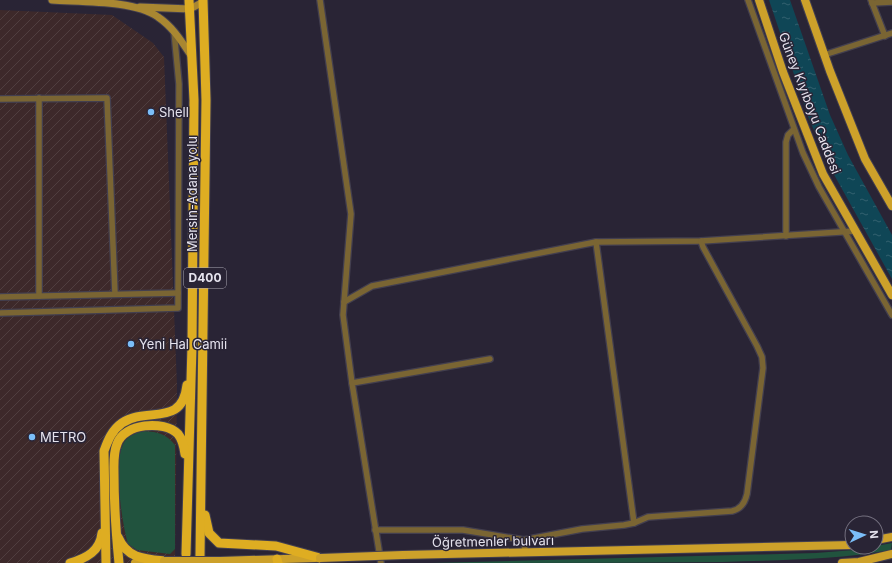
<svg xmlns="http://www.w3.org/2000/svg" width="892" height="563" font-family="Inter,sans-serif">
  <defs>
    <pattern id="industrial-furrows" width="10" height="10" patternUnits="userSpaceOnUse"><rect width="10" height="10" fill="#3d292a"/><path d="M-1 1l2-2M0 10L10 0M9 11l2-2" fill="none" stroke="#503e3f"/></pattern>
    <pattern id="water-ripples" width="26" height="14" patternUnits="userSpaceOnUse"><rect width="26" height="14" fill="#0f4656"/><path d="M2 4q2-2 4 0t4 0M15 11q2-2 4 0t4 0" fill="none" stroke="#32616f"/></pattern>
  </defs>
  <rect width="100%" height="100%" fill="#292435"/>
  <!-- industrial -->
  <path fill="url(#industrial-furrows)" d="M0,10L112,15L153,43L164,57L177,386L175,563H0Z"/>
  <!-- green -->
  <g fill="#21533e">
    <path d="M144,431C159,432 166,434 175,445V549L170,554L137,550L128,544C122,524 112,458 125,441C129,435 137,433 144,431Z"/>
    <path d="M892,543L891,550C835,560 779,560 722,562C625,563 528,563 431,563L816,553L854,550Z"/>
  </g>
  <!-- water -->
  <path fill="url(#water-ripples)" d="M769,0H790L830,115L848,155L892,235V279L832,171L809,119Z"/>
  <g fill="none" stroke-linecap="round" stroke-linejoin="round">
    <defs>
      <g id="minor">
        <path d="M320,0L351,214L343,315L352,383"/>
        <path d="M748,0L803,153L819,187L892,315"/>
        <path d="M871,0L885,36"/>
        <path d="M872,3L892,2"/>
        <path d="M824,55L892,33"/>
        <path d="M0,99L107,98L115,294"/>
        <path d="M786,236V142L788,135L793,130"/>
        <path d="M596,242L634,523"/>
        <path d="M39,296V98"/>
        <path d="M0,297L178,293"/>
        <path d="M344,302L372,286L596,242L701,241L856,231"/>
        <path d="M0,313L178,308L179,84L174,31"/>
        <path d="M375,530H463L524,540L582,529L624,525L634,523L648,517L732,511C741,509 745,503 747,494L763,368L762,357L757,346L703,247L701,241"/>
        <path d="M524,540L525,552"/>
        <path d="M381,563L352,383L490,359"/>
      </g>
      <g id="secondary">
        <path d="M52,0C81,2 135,0 158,17C173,27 182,42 192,57"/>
        <path d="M140,7L190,9L203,2"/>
      </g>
      <g id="primary">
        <path d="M759,0L783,72L823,174L892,295"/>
        <path d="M805,0L830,71L865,159L892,206"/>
        <path d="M876,540L892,537"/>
        <path d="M403,555L852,545"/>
        <path d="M220,561L315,558"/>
        <path d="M135,563L153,562"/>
        <path d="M842,563L859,562L892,554"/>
      </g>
      <g id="trunk">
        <path d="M205,515L209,533L219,543L276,546L320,558"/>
        <path d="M118,537C127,558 143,559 164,561"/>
        <path d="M186,554L192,346L194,100L189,0"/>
        <path d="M200,556L206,100L203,0"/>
        <path d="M277,559L278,563"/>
        <path d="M70,563C87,558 100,551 102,533"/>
        <path d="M106,563L104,451C108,440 112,430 122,423C147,406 182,428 187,385"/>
        <path d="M119,563C116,533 114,504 114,474C114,464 113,454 117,444C124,423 164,420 178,434C183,440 184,447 185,454"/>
      </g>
    </defs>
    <!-- minor casing -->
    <use href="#minor" stroke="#433f4f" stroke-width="8"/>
    <!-- secondary casing -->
    <use href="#secondary" stroke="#433f4f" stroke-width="9"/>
    <!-- primary casing -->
    <use href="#primary" stroke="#433f4f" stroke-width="10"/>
    <!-- trunk casing -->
    <use href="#trunk" stroke="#433f4f" stroke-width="11"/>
    <!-- minor -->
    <use href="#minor" stroke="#7a6533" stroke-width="5.5"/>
    <!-- secondary -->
    <use href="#secondary" stroke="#a98731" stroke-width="7"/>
    <!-- primary -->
    <use href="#primary" stroke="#cda12a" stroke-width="8"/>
    <!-- trunk -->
    <use href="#trunk" stroke="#dead22" stroke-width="9"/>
    <defs>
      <g id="primary-bridge">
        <path d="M320,558L403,555"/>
        <path d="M164,561H220"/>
      </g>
    </defs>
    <!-- primary-bridge casing -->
    <use href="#primary-bridge" stroke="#433f4f" stroke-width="10" stroke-linecap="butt"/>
    <!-- primary-bridge -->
    <use href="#primary-bridge" stroke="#cda12a" stroke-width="8"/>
  </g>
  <!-- markers -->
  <g fill="#7bbef8" stroke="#292435" stroke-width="1.5">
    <circle cx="151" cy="112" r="4"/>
    <circle cx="131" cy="344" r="4"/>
    <circle cx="32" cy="437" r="4"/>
  </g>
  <g text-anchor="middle" stroke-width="3" stroke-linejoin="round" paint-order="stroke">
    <!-- shield labels -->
    <rect fill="#292435" stroke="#adaab6" stroke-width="1" x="184" y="268" width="42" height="20" rx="3"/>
    <g font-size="12" font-weight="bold" fill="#e5e3ee">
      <text x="205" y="282">D400</text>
    </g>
    <!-- street labels -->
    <g font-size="13" fill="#e5e3ee" stroke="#292435">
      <text transform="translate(810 103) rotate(69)" y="5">Güney Kıyıboyu Caddesi</text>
      <text transform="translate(192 194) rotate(-90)" y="5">Mersin-Adana yolu</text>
      <text transform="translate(493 541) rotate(-1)" y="5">Öğretmenler bulvarı</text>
    </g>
    <!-- poi labels -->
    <g font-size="13" fill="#e5e3ee" stroke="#292435" text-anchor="start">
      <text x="159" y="117">Shell</text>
      <text x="139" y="349">Yeni Hal Camii</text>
      <text x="40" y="442">METRO</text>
    </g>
  </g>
  <!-- north arrow -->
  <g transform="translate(864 535) rotate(86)"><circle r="19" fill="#292435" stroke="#74707f"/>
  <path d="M0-3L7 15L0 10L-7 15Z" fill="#7bbef8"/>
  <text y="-6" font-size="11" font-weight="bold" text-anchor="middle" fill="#e5e3ee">N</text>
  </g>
</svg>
